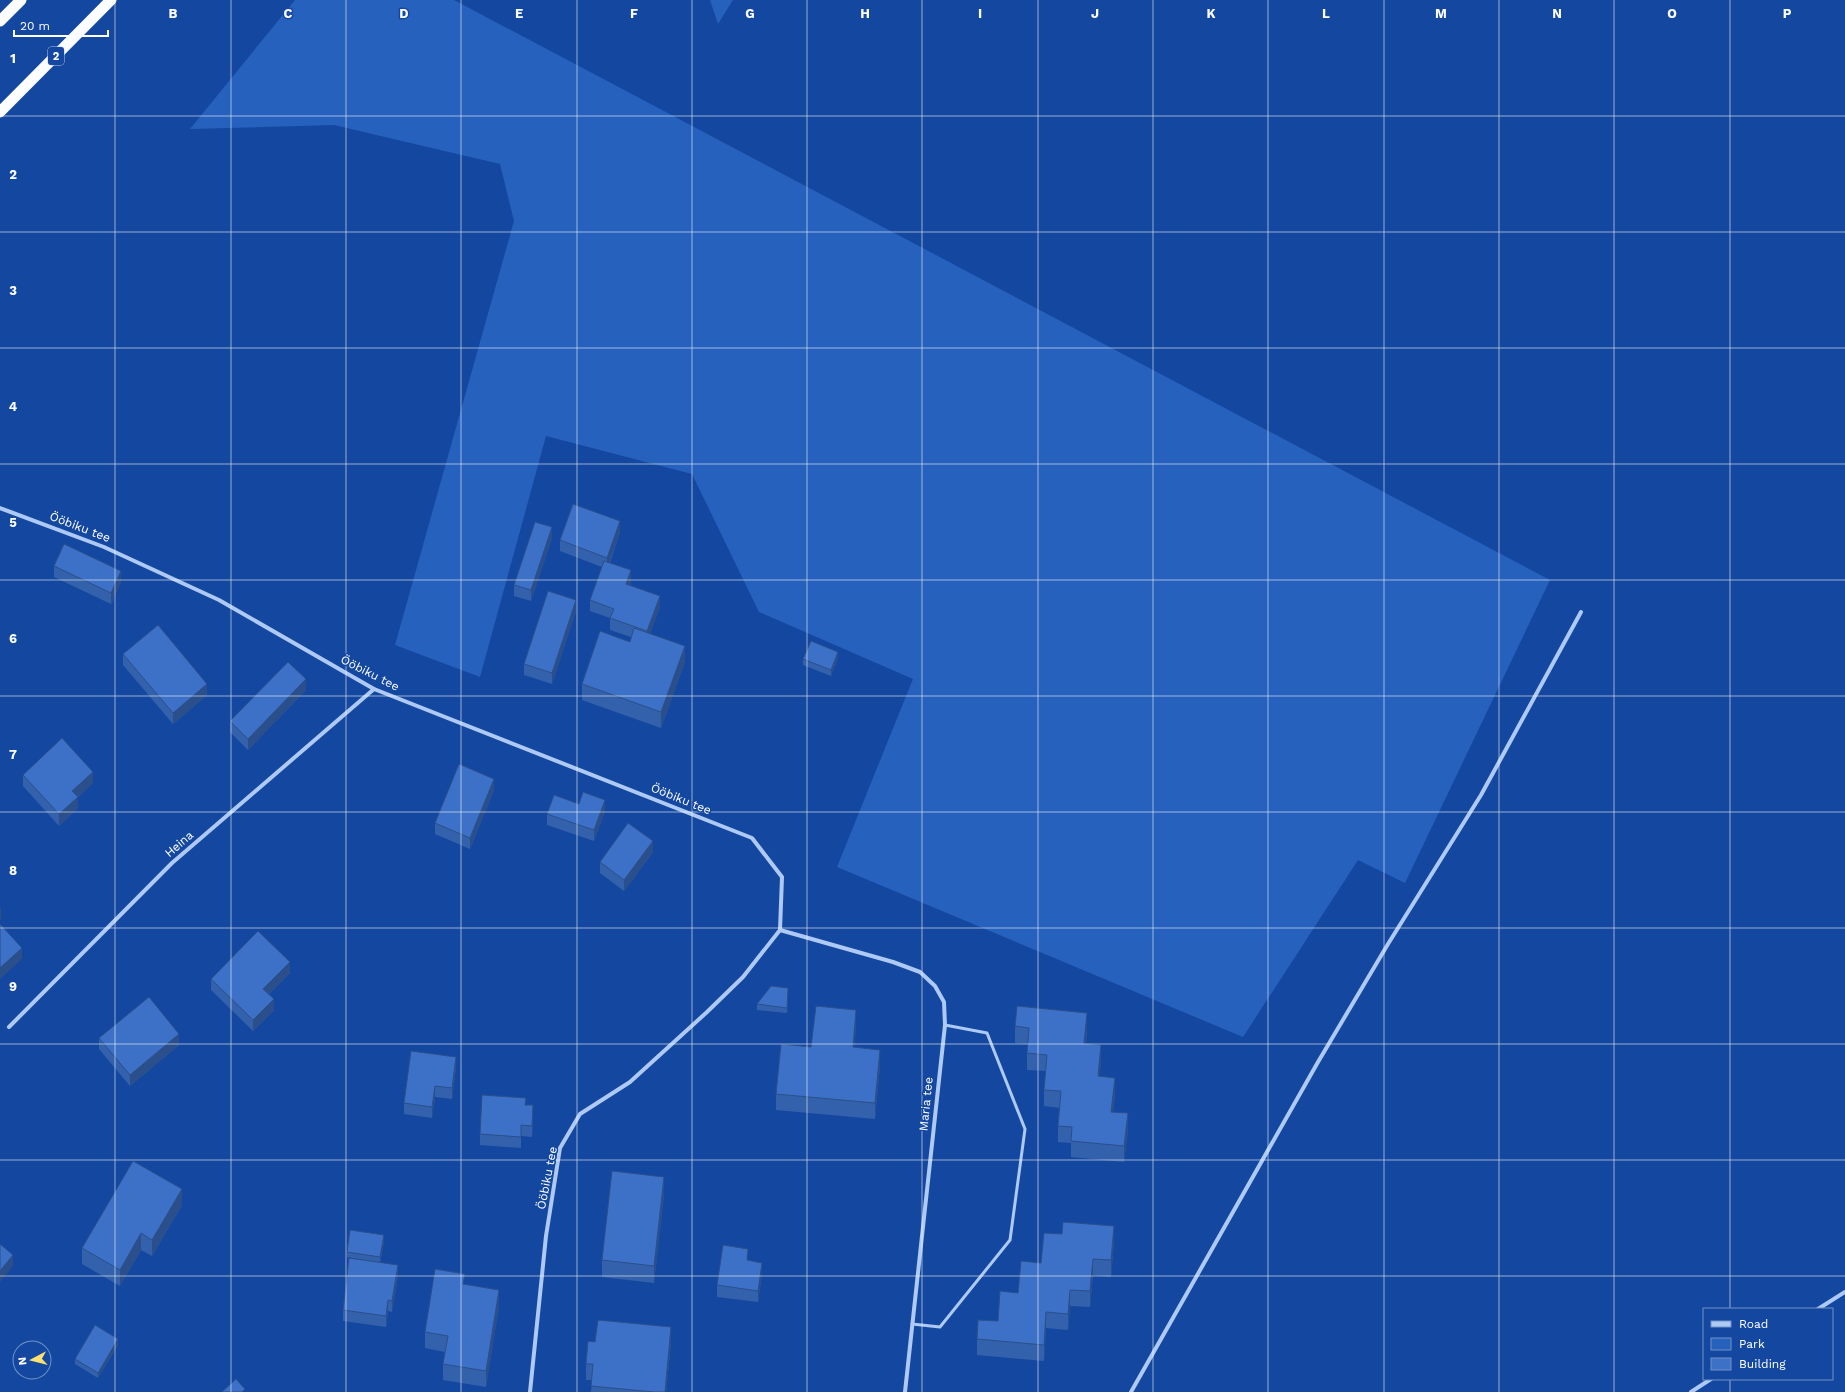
<svg xmlns="http://www.w3.org/2000/svg" width="1845" height="1392" font-family="'Work Sans',sans-serif">
  <rect width="100%" height="100%" fill="#1448a0"/>
  <!-- green -->
  <g fill="#2761be">
    <path d="M295,0H454L1550,580L1405,883L1358,860L1243,1037L837,867L913,679L759,612L692,474L546,436L480,677L395,645L514,221L500,164L334,125L190,129Z"/>
    <path d="M710,0H733L718,24Z"/>
  </g>
  <g fill="none" stroke-linecap="round" stroke-linejoin="round">
    <!-- service -->
    <path stroke="#adc9f4" stroke-width="3" d="M912,1324L940,1327L1010,1240L1025,1129L987,1033L945,1025"/>
    <!-- minor -->
    <g stroke="#adc9f4" stroke-width="4">
      <path d="M0,508L104,547L219,600L374,689L752,838L782,877L780,930L743,977L707,1012L630,1082L580,1114L560,1148L546,1236L530,1392"/>
      <path d="M780,930L893,962L920,972L935,986L944,1002L945,1025L905,1392"/>
      <path d="M9,1027L172,863L374,689"/>
      <path d="M1818,1309L1845,1292"/>
      <path d="M1131,1392L1318,1062L1388,944L1481,795L1581,612"/>
      <path d="M1691,1392L1711,1379"/>
    </g>
    <!-- trunk -->
    <g stroke="#fcfeff" stroke-width="11">
      <path d="M0,21L21,0"/>
      <path d="M0,112L111,0"/>
    </g>
  </g>
  <!-- wall -->
  <g fill="#3461ab">
    <path d="M620,532L610,563L631,582L630,586L660,607L650,633L685,662L661,728L582,700V684L630,642L631,637L610,630V618L590,611V600L602,567L560,551V540Z"/>
    <path d="M552,538L531,601L514,596V585Z"/>
    <path d="M54,566L121,582L111,604L54,577Z"/>
    <path d="M576,611L552,684L524,675V664Z"/>
    <path d="M123,654L207,695L173,724L123,665Z"/>
    <path d="M838,658L831,676L803,665V659Z"/>
    <path d="M306,690L248,750L230,732V721Z"/>
    <path d="M23,775L93,783L78,797V808L59,826L23,786Z"/>
    <path d="M494,790L470,849L435,834V823Z"/>
    <path d="M579,804L605,811L594,841L547,825V814Z"/>
    <path d="M653,852L624,891L600,873V862Z"/>
    <path d="M290,973L269,994L274,1010L253,1031L211,990V979Z"/>
    <path d="M788,988L787,1013L757,1010V1004Z"/>
    <path d="M856,1026L854,1047L880,1066L875,1119L776,1110V1094L811,1047Z"/>
    <path d="M1015,1026L1087,1030L1086,1043L1101,1061L1099,1077L1115,1094L1113,1112L1128,1130L1124,1162L1071,1157V1143L1058,1142V1126L1060,1108L1044,1106V1090L1046,1071L1027,1070V1053L1028,1044L1015,1043Z"/>
    <path d="M99,1038L179,1045L130,1086L99,1049Z"/>
    <path d="M456,1068L452,1099L435,1097L432,1118L404,1114V1103Z"/>
    <path d="M526,1105L533,1116L532,1137L521,1136V1148L480,1145V1134Z"/>
    <path d="M664,1194L654,1283L602,1277V1260Z"/>
    <path d="M182,1205L152,1256L141,1250L120,1286L82,1264V1248Z"/>
    <path d="M1062,1234L1114,1242L1111,1277L1093,1275L1090,1307L1070,1306L1068,1330L1046,1328L1044,1361L977,1355V1339L998,1321L1018,1293Z"/>
    <path d="M384,1241L380,1263L398,1276L392,1312L388,1311L386,1327L343,1321V1310L375,1262L347,1257V1252Z"/>
    <path d="M748,1261L762,1274L758,1302L717,1297V1285Z"/>
    <path d="M465,1284L499,1306L486,1387L443,1380V1364L445,1352L425,1348V1332Z"/>
    <path d="M595,1342L671,1343L666,1392H591L592,1380H586V1364Z"/>
    <path d="M118,1345L98,1378L75,1364V1359Z"/>
  </g>
  <!-- shaded-wall -->
  <g fill="#2b4f8b">
    <path d="M620,521V532L607,569V558Z"/>
    <path d="M552,527V538L531,601V590Z"/>
    <path d="M631,570V582L626,595V584Z"/>
    <path d="M121,571V582L111,604V593Z"/>
    <path d="M660,596V607L647,643V631Z"/>
    <path d="M576,600V611L552,684V673Z"/>
    <path d="M685,646V662L661,728V712Z"/>
    <path d="M838,652V658L831,676V670Z"/>
    <path d="M306,679V690L248,750V739Z"/>
    <path d="M207,684V695L173,724V713Z"/>
    <path d="M93,772V783L72,802V791Z"/>
    <path d="M494,779V790L470,849V838Z"/>
    <path d="M78,797V808L59,826V814Z"/>
    <path d="M605,800V811L594,841V830Z"/>
    <path d="M653,841V852L624,891V880Z"/>
    <rect x="0" y="908" width="1" height="11"/>
    <path d="M22,948V959L0,979V968Z"/>
    <path d="M290,962V973L263,1000V989Z"/>
    <path d="M274,999V1010L253,1031V1020Z"/>
    <path d="M856,1010V1026L853,1064V1047Z"/>
    <path d="M1087,1013V1030L1084,1060V1043Z"/>
    <path d="M179,1034V1045L130,1086V1075Z"/>
    <path d="M1101,1045V1061L1098,1093V1076Z"/>
    <path d="M880,1050V1066L875,1119V1103Z"/>
    <path d="M456,1057V1068L452,1099V1088Z"/>
    <path d="M1115,1078V1094L1111,1128V1112Z"/>
    <path d="M435,1086V1097L432,1118V1107Z"/>
    <path d="M533,1105V1116L532,1137V1126Z"/>
    <path d="M1128,1113V1130L1124,1162V1146Z"/>
    <path d="M664,1177V1194L654,1283V1266Z"/>
    <path d="M182,1189V1205L152,1256V1240Z"/>
    <path d="M1114,1226V1242L1111,1277V1260Z"/>
    <path d="M141,1233V1250L120,1286V1270Z"/>
    <path d="M384,1235V1241L380,1263V1257Z"/>
    <path d="M748,1249V1260L747,1272V1260Z"/>
    <path d="M13,1255V1266L0,1282V1271Z"/>
    <path d="M1093,1259V1275L1090,1307V1291Z"/>
    <path d="M762,1263V1274L758,1302V1291Z"/>
    <path d="M398,1265V1276L392,1312V1301Z"/>
    <path d="M499,1290V1306L486,1387V1371Z"/>
    <path d="M1070,1290V1306L1068,1330V1314Z"/>
    <path d="M388,1300V1311L386,1327V1316Z"/>
    <path d="M1046,1312V1328L1044,1361V1345Z"/>
    <path d="M671,1327V1343L666,1392H665Z"/>
    <path d="M118,1339V1345L98,1378V1373Z"/>
  </g>
  <!-- building -->
  <g fill="#3d71c7" stroke="#2b4f8b">
    <path d="M573,504L620,521L607,558L560,540Z"/>
    <path d="M535,522L552,527L531,590L514,585Z"/>
    <path d="M64,544L121,571L111,593L54,566Z"/>
    <path d="M604,561L631,570L626,584L660,596L647,631L610,618L614,609L590,600Z"/>
    <path d="M548,591L576,600L552,673L524,664Z"/>
    <path d="M158,625L207,684L173,713L123,654Z"/>
    <path d="M634,628L685,646L661,712L582,684L600,631L630,642Z"/>
    <path d="M811,641L838,652L831,670L803,659Z"/>
    <path d="M288,662L306,679L248,739L230,721Z"/>
    <path d="M62,738L93,772L72,791L78,797L59,814L23,775Z"/>
    <path d="M459,764L494,779L470,838L435,823Z"/>
    <path d="M583,792L605,800L594,830L547,814L554,795L579,804Z"/>
    <path d="M628,823L653,841L624,880L600,862Z"/>
    <path d="M0,924L22,948L0,968Z"/>
    <path d="M258,931L290,962L263,989L274,999L253,1020L211,979Z"/>
    <path d="M771,986L788,988L787,1008L757,1004Z"/>
    <path d="M149,997L179,1034L130,1075L99,1038Z"/>
    <path d="M816,1006L856,1010L853,1047L880,1050L875,1103L776,1094L781,1044L811,1047Z"/>
    <path d="M1017,1006L1087,1013L1084,1043L1101,1045L1098,1076L1115,1078L1111,1112L1128,1113L1124,1146L1071,1141L1072,1127L1058,1126L1061,1091L1044,1090L1047,1055L1027,1053L1029,1028L1015,1026Z"/>
    <path d="M411,1051L456,1057L452,1088L435,1086L432,1107L404,1103Z"/>
    <path d="M482,1095L526,1098L525,1105H533L532,1126L521,1125V1137L480,1134Z"/>
    <path d="M133,1161L182,1189L152,1240L141,1233L120,1270L82,1248Z"/>
    <path d="M612,1171L664,1177L654,1266L602,1260Z"/>
    <path d="M1063,1222L1114,1226L1111,1260L1093,1259L1090,1291L1070,1290L1068,1314L1046,1312L1044,1345L977,1339L978,1320L998,1321L1000,1291L1018,1293L1021,1261L1041,1263L1044,1233L1062,1234Z"/>
    <path d="M350,1230L384,1235L380,1257L347,1252Z"/>
    <path d="M0,1244L13,1255L0,1271Z"/>
    <path d="M723,1245L748,1249L747,1260L762,1263L758,1291L717,1285Z"/>
    <path d="M349,1258L398,1265L392,1301L388,1300L386,1316L343,1310Z"/>
    <path d="M435,1269L465,1274L463,1284L499,1290L486,1371L443,1364L448,1336L425,1332Z"/>
    <path d="M598,1320L671,1327L665,1392H654L591,1386L593,1364H586L588,1341L595,1342Z"/>
    <path d="M95,1325L118,1339L98,1373L75,1359Z"/>
    <path d="M236,1379L245,1389L242,1392H222Z"/>
  </g>
  <!-- grid -->
  <path fill="none" stroke="#fff" stroke-width="1" stroke-opacity="0.55" d="M115,0V1392M231,0V1392M346,0V1392M461,0V1392M577,0V1392M692,0V1392M807,0V1392M922,0V1392M1038,0V1392M1153,0V1392M1268,0V1392M1384,0V1392M1499,0V1392M1614,0V1392M1730,0V1309M0,116H1845M0,232H1845M0,348H1845M0,464H1845M0,580H1845M0,696H1845M0,812H1845M0,928H1845M0,1044H1845M0,1160H1845M0,1276H1845M1730,1379V1392"/>
  <g text-anchor="middle" stroke-width="3" stroke-linejoin="round" paint-order="stroke">
    <!-- shield labels -->
    <rect fill="#1448a0" stroke="#b8c8e2" stroke-width="1" x="48" y="47" width="16" height="18" rx="3"/>
    <g font-size="11" font-weight="bold" fill="#fff">
      <text x="56" y="60">2</text>
    </g>
    <!-- street labels -->
    <g font-size="12" fill="#fff" stroke="#1448a0">
      <text transform="translate(80 527) rotate(21)" y="4">Ööbiku tee</text>
      <text transform="translate(370 673) rotate(27)" y="4">Ööbiku tee</text>
      <text transform="translate(681 799) rotate(22)" y="4">Ööbiku tee</text>
      <text transform="translate(179 844) rotate(-41)" y="4">Heina</text>
      <text transform="translate(926 1104) rotate(-84)" y="4">Maria tee</text>
      <text transform="translate(547 1178) rotate(-79)" y="4">Ööbiku tee</text>
    </g>
  </g>
  <g font-size="13" text-anchor="middle" font-weight="bold" fill="#fff" stroke="#1448a0" stroke-width="3" stroke-linejoin="round" paint-order="stroke">
    <text x="173" y="18">B</text>
    <text x="288" y="18">C</text>
    <text x="404" y="18">D</text>
    <text x="519" y="18">E</text>
    <text x="634" y="18">F</text>
    <text x="750" y="18">G</text>
    <text x="865" y="18">H</text>
    <text x="980" y="18">I</text>
    <text x="1095" y="18">J</text>
    <text x="1211" y="18">K</text>
    <text x="1326" y="18">L</text>
    <text x="1441" y="18">M</text>
    <text x="1557" y="18">N</text>
    <text x="1672" y="18">O</text>
    <text x="1787" y="18">P</text>
    <text x="13" y="63">1</text>
    <text x="13" y="179">2</text>
    <text x="13" y="295">3</text>
    <text x="13" y="411">4</text>
    <text x="13" y="527">5</text>
    <text x="13" y="643">6</text>
    <text x="13" y="759">7</text>
    <text x="13" y="875">8</text>
    <text x="13" y="991">9</text>
  </g>
  <!-- legend -->
  <rect x="1703" y="1308" width="130" height="72" fill="#1448a0" stroke="#7291c6"/>
  <rect x="1711" y="1321" width="20" height="6" fill="#adc9f4" stroke="#7291c6"/>
  <text x="1739" y="1328" font-size="12" fill="#ffffff">Road</text>
  <rect x="1711" y="1338" width="20" height="12" fill="#2761be" stroke="#7291c6"/>
  <text x="1739" y="1348" font-size="12" fill="#ffffff">Park</text>
  <rect x="1711" y="1358" width="20" height="12" fill="#3d71c7" stroke="#7291c6"/>
  <text x="1739" y="1368" font-size="12" fill="#ffffff">Building</text>
  <!-- north arrow -->
  <g transform="translate(32 1360) rotate(263)"><circle r="19" fill="#1448a0" stroke="#7291c6"/>
  <path d="M0-3L7 15L0 10L-7 15Z" fill="#ffdf70"/>
  <text y="-6" font-size="11" font-weight="bold" text-anchor="middle" fill="#ffffff">N</text>
  </g>
  <!-- scale -->
  <path d="M14 30v6h94v-6" fill="none" stroke="#ffffff" stroke-width="2"/>
  <text x="20" y="30" font-size="12" fill="#ffffff" stroke="#1448a0" stroke-width="3" paint-order="stroke">20 m</text>
</svg>
